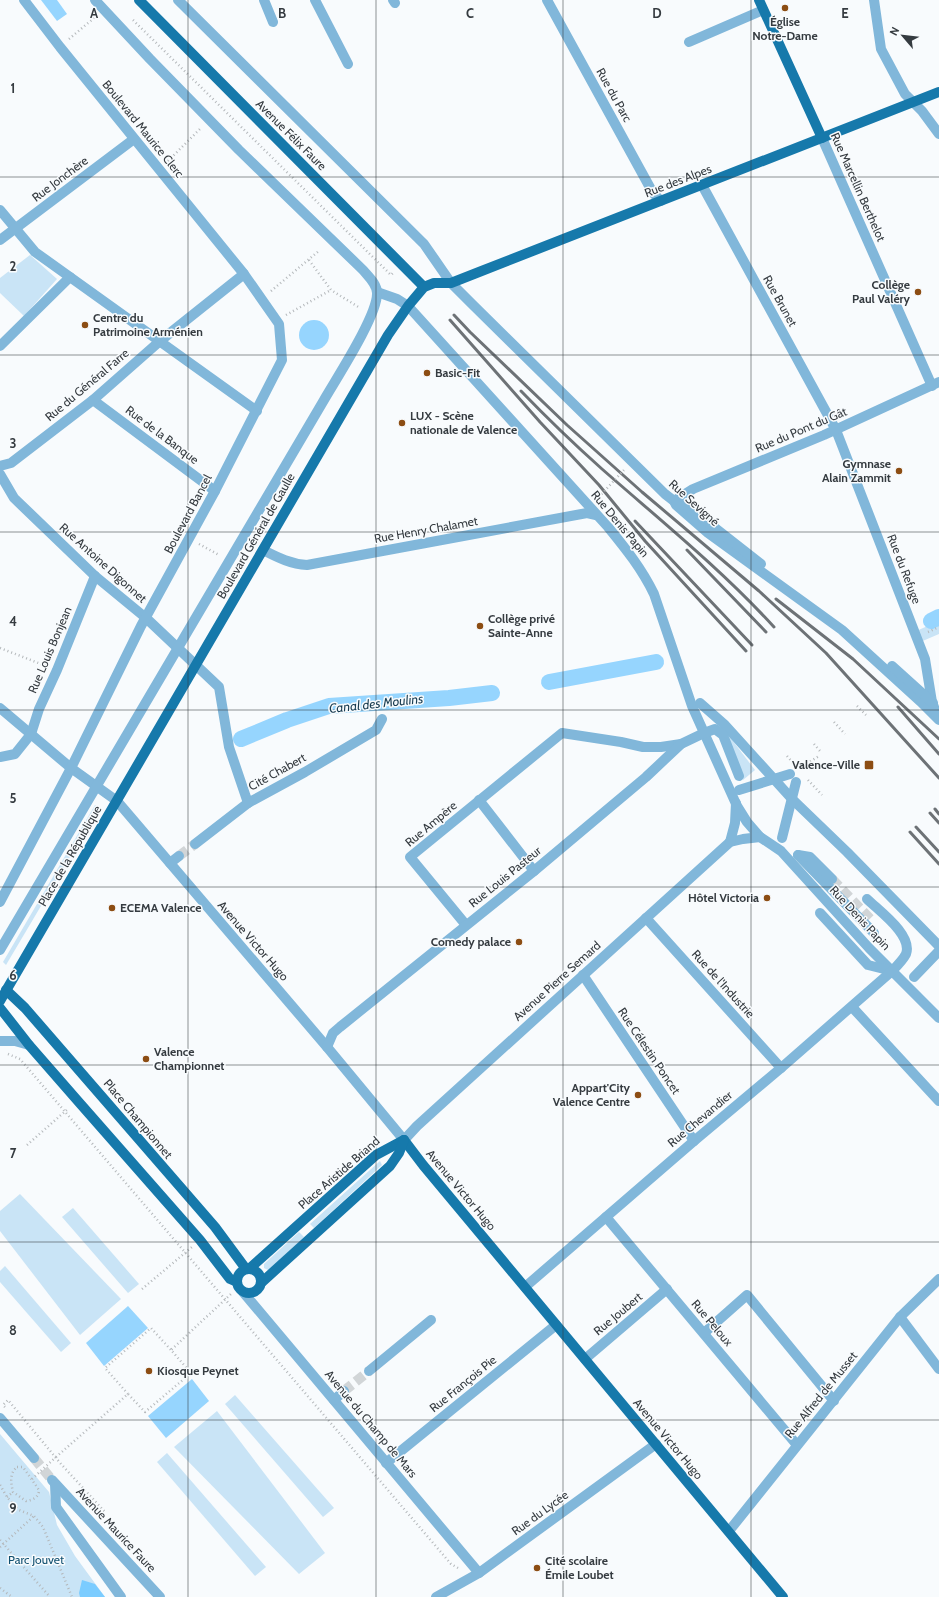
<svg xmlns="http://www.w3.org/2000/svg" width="939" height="1597" font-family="Cabin,sans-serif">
  <rect width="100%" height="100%" fill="#f8fbfd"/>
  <!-- green -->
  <g fill="#c9e4f6">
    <path d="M30,255L57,279L24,316L0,293V278Z"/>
    <path d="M939,621V634L918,643L914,632Z"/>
    <path d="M726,732L755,770L743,780Z"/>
    <path d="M95,805L99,808L6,965L3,962Z"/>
    <path d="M380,1161L382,1165L314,1228L310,1224Z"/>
    <path d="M20,1194L121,1299L80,1335L0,1231V1211Z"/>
    <path d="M73,1208L139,1284L128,1293L62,1217Z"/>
    <path d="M299,1232L304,1237L270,1269L268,1270L264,1268V1264Z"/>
    <path d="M5,1266L71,1343L61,1352L0,1282V1271Z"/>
    <path d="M235,1395L334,1508L323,1517L225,1404Z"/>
    <path d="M217,1411L325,1553L299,1574L174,1447Z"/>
    <path d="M0,1434L49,1492L57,1525L75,1556L105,1597H0Z"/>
    <path d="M167,1453L266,1567L255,1576L157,1462Z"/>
  </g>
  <!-- forest -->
  <path fill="#7bccff" d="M82,1580L95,1584L105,1597H80L79,1593Z"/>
  <!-- water -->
  <g fill="#96d5fe">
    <path d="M41,0H57L67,14L57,21Z"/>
    <circle cx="314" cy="335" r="15"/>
    <path d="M128,1306L148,1328L104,1366L86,1343Z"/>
    <path d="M192,1379L209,1401L166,1438L148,1416Z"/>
  </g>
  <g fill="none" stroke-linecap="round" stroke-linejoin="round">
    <!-- canal -->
    <g stroke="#96d5fe" stroke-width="16">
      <path d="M931,621L939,617"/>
      <path d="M549,682L656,662"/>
      <path d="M241,739L287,720L329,706L449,698L492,693"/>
    </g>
    <!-- minor-tunnel -->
    <g stroke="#d1d5d7" stroke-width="10" stroke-dasharray="10 5" stroke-linecap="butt">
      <path d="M179,856L195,844"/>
      <path d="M832,879L873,922"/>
      <path d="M344,1391L369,1371"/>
      <path d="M34,1458L52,1480"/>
    </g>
    <!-- path -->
    <g stroke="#b4b8bb" stroke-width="2.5" stroke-dasharray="1 3" stroke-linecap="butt">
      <path d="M133,20L391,275L394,272"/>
      <path d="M69,39L94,18"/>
      <path d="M168,161L200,129"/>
      <path d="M309,260L331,290L360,308"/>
      <path d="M271,291L320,250"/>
      <path d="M286,315L331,290"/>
      <path d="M199,544L219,555"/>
      <path d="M928,632L939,627"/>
      <path d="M0,648L46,666"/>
      <path d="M857,706L866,715"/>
      <path d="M834,722L845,734"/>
      <path d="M814,744L820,751"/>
      <path d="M787,756L793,763"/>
      <path d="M800,768L819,756"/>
      <path d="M808,780L822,795"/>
      <path d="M8,1054L20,1059L451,1564L458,1568"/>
      <path d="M27,1145L69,1108"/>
      <path d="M142,1289L192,1247"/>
      <path d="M128,1394L105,1368L151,1328L171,1350"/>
      <path d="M5,1407L3,1405L8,1400L61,1464L105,1512L101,1516"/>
      <path d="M56,1457L128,1394L145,1412L191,1373L171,1350L231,1294"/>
      <path d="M17,1467H23L39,1490C39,1497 33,1500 26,1501L13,1492C11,1483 9,1474 17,1467Z"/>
      <path d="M0,1485L7,1497L19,1510L34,1516L43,1527L72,1597"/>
      <path d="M7,1497L13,1492"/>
      <path d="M0,1540L50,1597"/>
      <path d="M0,1547L34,1516"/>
      <path d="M0,1588L12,1597"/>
    </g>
    <!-- minor -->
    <g stroke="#81b7da" stroke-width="10">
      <path d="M178,0L424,244L451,283L472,304L665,494L674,501L676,505L708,533L842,630L921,702L939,720"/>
      <path d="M264,0L273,22"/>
      <path d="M315,0L348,64"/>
      <path d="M393,0L395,3"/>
      <path d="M547,0L653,193L661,201"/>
      <path d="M874,0L881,49L905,94L922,111L939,134"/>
      <path d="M689,42L763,10"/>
      <path d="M822,138L932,386"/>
      <path d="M702,185L836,430L925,659L932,702L937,715"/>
      <path d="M0,210L35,252L257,411"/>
      <path d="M0,240L134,139"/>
      <path d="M377,292L397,299L408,306L608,527C626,549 642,569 654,594L692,706L737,806L747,822L760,837L781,851L869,948L939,1018"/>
      <path d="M0,346L70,277"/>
      <path d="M93,400L215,491"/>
      <path d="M0,466L11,463L93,400L160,341L244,274"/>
      <path d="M0,474L14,498L95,576L146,618L219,687L229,747L248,803L305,772L376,730L382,719"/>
      <path d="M674,501L693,489L824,435L939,382"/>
      <path d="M676,502L687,506L761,564"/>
      <path d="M263,550C277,557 290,564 307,565L587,513L596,515"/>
      <path d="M892,666L933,703"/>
      <path d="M700,703L725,725L792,799L847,852L939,946"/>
      <path d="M0,708L71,768L117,801L327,1047L404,1140L417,1126L730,842L743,839L760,837"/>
      <path d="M0,757L15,754L31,734L39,709L57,670L95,576"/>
      <path d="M739,790L790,774"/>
      <path d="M479,800L534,871"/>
      <path d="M782,838L796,782"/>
      <path d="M730,842L735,823L736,803"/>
      <path d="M195,844L248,803"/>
      <path d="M798,855L874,933"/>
      <path d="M798,855L810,857L832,879"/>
      <path d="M170,863L179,856"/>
      <path d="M0,902L71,768L141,626L215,491L282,360L279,324L244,274L60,47L24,0"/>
      <path d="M820,913L868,965L892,971"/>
      <path d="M646,918L781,1068"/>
      <path d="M466,925L410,857L562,733L621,742L643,747H661L681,744"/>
      <path d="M0,950L324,400C336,379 378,315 377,293C377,284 369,277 363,270L239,150L150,59L95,0"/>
      <path d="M583,975L694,1141"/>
      <path d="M914,977L939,951"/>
      <path d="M852,1007L939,1101"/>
      <path d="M0,1041H15L29,1045"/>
      <path d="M327,1047L333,1033L340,1027L534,871L646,777L681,744L704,733L715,729L723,735L739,776"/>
      <path d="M606,1217L797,1445"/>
      <path d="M525,1287L694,1141L781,1068L892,971C897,966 903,960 906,954C913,935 879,911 867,899"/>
      <path d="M243,1292L479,1573"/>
      <path d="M900,1317L939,1369"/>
      <path d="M704,1333L747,1295L834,1401"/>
      <path d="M585,1359L667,1289"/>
      <path d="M369,1371L431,1320"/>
      <path d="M334,1400L344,1391"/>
      <path d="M0,1418L34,1458"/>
      <path d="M386,1463L556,1325"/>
      <path d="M52,1480L160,1597"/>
      <path d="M55,1484L56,1507L121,1597"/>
      <path d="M729,1531L900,1317L939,1279"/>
      <path d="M436,1597L479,1573L656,1444"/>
    </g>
    <!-- major -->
    <g stroke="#1679ab" stroke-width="10">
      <path d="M139,0L424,287"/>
      <path d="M759,0L822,138"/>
      <path d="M6,990L25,1008L215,1227L246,1269"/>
      <path d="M0,1001L388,335L408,306L424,287L434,283H451L479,272L939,92"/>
      <path d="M0,1008L29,1045L77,1100L200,1240L230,1279L237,1282"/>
      <path d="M404,1140L423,1165L783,1597"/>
      <path d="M249,1269L376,1155L404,1140"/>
      <circle cx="249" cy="1281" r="12"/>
      <path d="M261,1283L390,1166L399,1153L404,1140"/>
    </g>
    <!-- rail -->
    <g stroke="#6d7276" stroke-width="3">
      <path d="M454,315L470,332L567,425L642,492L759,591L826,653L939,778"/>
      <path d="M450,320L540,422L599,485L645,541L746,651"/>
      <path d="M521,391C547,418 574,444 602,469C660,520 721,569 774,627"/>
      <path d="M635,521L752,645"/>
      <path d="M687,550L766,632"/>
      <path d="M776,599L853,659L939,739"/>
      <path d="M898,707L939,754"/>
      <path d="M935,809L939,814"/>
      <path d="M930,813L939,823"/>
      <path d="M916,827L939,852"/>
      <path d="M910,832L939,864"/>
    </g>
    <!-- path-bridge -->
    <g stroke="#b4b8bb" stroke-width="2.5" stroke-dasharray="1 3" stroke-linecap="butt">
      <path d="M596,500L624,470"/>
      <path d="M32,1479L56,1457"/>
    </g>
  </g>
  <!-- grid -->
  <path fill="none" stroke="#353b40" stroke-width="1" stroke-opacity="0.55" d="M188,0V1597M376,0V1597M563,0V1597M751,0V1597M0,177H939M0,355H939M0,532H939M0,710H939M0,887H939M0,1065H939M0,1242H939M0,1420H939"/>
  <!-- markers -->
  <g fill="#8c4d13" stroke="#f8fbfd" stroke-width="1.5">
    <circle cx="785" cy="8" r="4"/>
    <circle cx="918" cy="292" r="4"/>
    <circle cx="85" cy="325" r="4"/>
    <circle cx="427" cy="373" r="4"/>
    <circle cx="402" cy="423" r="4"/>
    <circle cx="899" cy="471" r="4"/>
    <circle cx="480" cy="626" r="4"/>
    <rect x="864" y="760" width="10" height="10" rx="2"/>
    <circle cx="767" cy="898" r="4"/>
    <circle cx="112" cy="908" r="4"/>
    <circle cx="519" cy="942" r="4"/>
    <circle cx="146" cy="1059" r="4"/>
    <circle cx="638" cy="1095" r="4"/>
    <circle cx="149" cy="1371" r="4"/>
    <circle cx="537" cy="1568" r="4"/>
  </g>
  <g text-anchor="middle" stroke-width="3" stroke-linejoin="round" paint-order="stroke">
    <!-- poi labels -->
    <g font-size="12" font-weight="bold" fill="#353b40" stroke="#f8fbfd" text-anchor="start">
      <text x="785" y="26" text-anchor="middle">Église<tspan x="785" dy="14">Notre-Dame</tspan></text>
      <text x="910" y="289" text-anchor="end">Collège<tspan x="910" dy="14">Paul Valéry</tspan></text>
      <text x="93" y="322">Centre du<tspan x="93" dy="14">Patrimoine Arménien</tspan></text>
      <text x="435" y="377">Basic-Fit</text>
      <text x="410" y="420">LUX - Scène<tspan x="410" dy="14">nationale de Valence</tspan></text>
      <text x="891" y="468" text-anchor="end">Gymnase<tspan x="891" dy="14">Alain Zammit</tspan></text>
      <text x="488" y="623">Collège privé<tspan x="488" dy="14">Sainte-Anne</tspan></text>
      <text x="860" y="769" text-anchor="end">Valence-Ville</text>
      <text x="759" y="902" text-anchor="end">Hôtel Victoria</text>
      <text x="120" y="912">ECEMA Valence</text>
      <text x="511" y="946" text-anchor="end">Comedy palace</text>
      <text x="154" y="1056">Valence<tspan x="154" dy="14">Championnet</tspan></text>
      <text x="630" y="1092" text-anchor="end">Appart'City<tspan x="630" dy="14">Valence Centre</tspan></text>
      <text x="157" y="1375">Kiosque Peynet</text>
      <text x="545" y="1565">Cité scolaire<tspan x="545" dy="14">Émile Loubet</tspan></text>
    </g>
    <!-- street labels -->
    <g font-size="12" fill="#353b40" stroke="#f8fbfd">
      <text transform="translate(614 95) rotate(61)" y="4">Rue du Parc</text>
      <text transform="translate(143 129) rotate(51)" y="4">Boulevard Maurice Clerc</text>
      <text transform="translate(291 135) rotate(45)" y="4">Avenue Félix Faure</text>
      <text transform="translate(60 179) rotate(-37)" y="4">Rue Jonchère</text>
      <text transform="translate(678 181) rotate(-21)" y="4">Rue des Alpes</text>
      <text transform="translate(858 187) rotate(66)" y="4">Rue Marcellin Berthelot</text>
      <text transform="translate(780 301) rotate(61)" y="4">Rue Brunet</text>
      <text transform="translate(87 385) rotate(-40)" y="4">Rue du Général Farre</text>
      <text transform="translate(801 430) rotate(-23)" y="4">Rue du Pont du Gât</text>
      <text transform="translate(162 435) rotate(37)" y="4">Rue de la Banque</text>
      <text transform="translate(694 503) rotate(42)" y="4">Rue Sevigné</text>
      <text transform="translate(188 514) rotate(-62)" y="4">Boulevard Bancel</text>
      <text transform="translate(620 524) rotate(50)" y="4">Rue Denis Papin</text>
      <text transform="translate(426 530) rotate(-10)" y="4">Rue Henry Chalamet</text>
      <text transform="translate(256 536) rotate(-60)" y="4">Boulevard Général de Gaulle</text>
      <text transform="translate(103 563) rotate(42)" y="4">Rue Antoine Digonnet</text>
      <text transform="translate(904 569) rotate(69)" y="4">Rue du Refuge</text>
      <text transform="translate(50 650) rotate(-67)" y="4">Rue Louis Bonjean</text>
      <text transform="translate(277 772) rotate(-29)" y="4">Cité Chabert</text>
      <text transform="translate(431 824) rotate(-40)" y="4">Rue Ampère</text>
      <text transform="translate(70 856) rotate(-60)" y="4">Place de la République</text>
      <text transform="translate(505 877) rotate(-39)" y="4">Rue Louis Pasteur</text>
      <text transform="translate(860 918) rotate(47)" y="4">Rue Denis Papin</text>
      <text transform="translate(253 941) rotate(49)" y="4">Avenue Victor Hugo</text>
      <text transform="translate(557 981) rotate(-42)" y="4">Avenue Pierre Semard</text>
      <text transform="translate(723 984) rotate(48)" y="4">Rue de l'Industrie</text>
      <text transform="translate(649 1051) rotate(56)" y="4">Rue Célestin Poncet</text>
      <text transform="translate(138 1119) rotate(50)" y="4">Place Championnet</text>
      <text transform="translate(700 1119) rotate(-40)" y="4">Rue Chevandier</text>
      <text transform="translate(339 1173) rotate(-41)" y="4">Place Aristide Briand</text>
      <text transform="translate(461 1190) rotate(50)" y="4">Avenue Victor Hugo</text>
      <text transform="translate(618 1314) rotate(-40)" y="4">Rue Joubert</text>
      <text transform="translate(712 1323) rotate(50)" y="4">Rue Peloux</text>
      <text transform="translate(463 1384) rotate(-39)" y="4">Rue François Pie</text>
      <text transform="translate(821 1395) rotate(-51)" y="4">Rue Alfred de Musset</text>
      <text transform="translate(371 1424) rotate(50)" y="4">Avenue du Champ de Mars</text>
      <text transform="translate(668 1439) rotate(50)" y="4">Avenue Victor Hugo</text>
      <text transform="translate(540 1513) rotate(-36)" y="4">Rue du Lycée</text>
      <text transform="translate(116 1530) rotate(47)" y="4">Avenue Maurice Faure</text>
    </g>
    <!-- park labels -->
    <g font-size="12" fill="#105071" stroke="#f8fbfd">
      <text x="36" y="1564">Parc Jouvet</text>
    </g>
    <!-- water labels -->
    <g font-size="13" font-style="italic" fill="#193c51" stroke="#f8fbfd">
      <text transform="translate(376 703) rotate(-6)" y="5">Canal des Moulins</text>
    </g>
  </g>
  <g font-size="13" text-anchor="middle" font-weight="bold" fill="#353b40" stroke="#f8fbfd" stroke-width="3" stroke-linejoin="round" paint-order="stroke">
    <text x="94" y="18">A</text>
    <text x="282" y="18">B</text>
    <text x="470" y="18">C</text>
    <text x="657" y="18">D</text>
    <text x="845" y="18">E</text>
    <text x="13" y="93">1</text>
    <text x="13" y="271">2</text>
    <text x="13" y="448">3</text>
    <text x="13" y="626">4</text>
    <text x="13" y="803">5</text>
    <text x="13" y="980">6</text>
    <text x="13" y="1158">7</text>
    <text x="13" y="1335">8</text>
    <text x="13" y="1513">9</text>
  </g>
  <!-- north arrow -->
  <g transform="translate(903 36) rotate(298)" stroke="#f8fbfd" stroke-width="3" paint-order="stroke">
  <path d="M0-3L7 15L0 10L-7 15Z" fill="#353b40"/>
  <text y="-6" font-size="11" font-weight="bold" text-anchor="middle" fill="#353b40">N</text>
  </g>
</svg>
